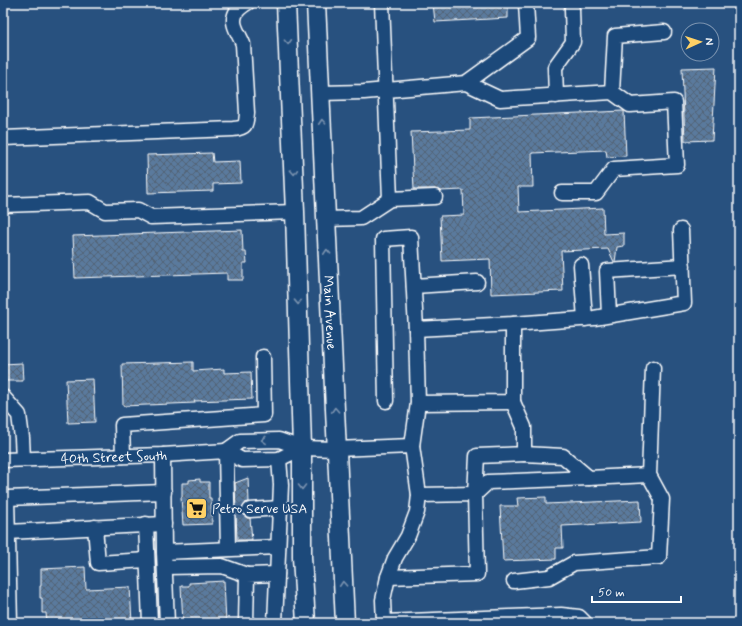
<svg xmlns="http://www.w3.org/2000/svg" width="742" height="626" font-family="Mynerve,sans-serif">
  <defs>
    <pattern id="building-cross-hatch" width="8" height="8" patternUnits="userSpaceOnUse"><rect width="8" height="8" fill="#5a7a9d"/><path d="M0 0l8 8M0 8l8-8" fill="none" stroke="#536374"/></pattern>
  </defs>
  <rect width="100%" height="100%" fill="#28517f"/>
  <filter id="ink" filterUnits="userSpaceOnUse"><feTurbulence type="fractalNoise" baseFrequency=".025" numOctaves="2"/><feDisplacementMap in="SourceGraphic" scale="8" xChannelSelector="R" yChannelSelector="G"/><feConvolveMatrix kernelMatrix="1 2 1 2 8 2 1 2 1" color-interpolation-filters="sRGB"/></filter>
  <g filter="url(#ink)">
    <!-- building -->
    <g fill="url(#building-cross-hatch)" stroke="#fff">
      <path d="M433,3H508V18L435,22Z"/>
      <path d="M716,67L712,140L685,141L682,68Z"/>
      <path d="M623,111H624L626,156L607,157L606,150L532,153L533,187H518L519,212L603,208L604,234L624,233V246L617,247L615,262H614L608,249L561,251L563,291L491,294L490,259L442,261L440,216L464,215L463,190L440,191L435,189H414L411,132L470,130V118Z"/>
      <path d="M212,153L213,162L240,161L241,183L213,184V191L148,193L147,155Z"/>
      <path d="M242,230L243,252H246L247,263H243V280H227V273L75,278L73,236Z"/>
      <path d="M193,362V371L224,369V373L251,372L252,399L194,401L195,403L123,406L122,364Z"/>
      <path d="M22,363L23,381H3V364Z"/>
      <path d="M93,379L95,422L68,423L66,380Z"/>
      <path d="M248,478L249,502L245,503L243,506L242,510L243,515L247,518H250L252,540H237L235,483Z"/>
      <path d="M200,479V482H209V498H211L212,524L183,525L181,497H182V483H189V480Z"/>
      <path d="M546,497V504L640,500L641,522L562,526L563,548H556V559L503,561L500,506H518L517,498Z"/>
      <path d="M85,567L86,589L130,587L132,623H47L46,613H42V598H40V586H41V569Z"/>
      <path d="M224,581L226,623H183L181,586H189V583Z"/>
    </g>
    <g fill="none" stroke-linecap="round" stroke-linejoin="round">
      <!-- minor-tunnel -->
      <path stroke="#486b92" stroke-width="14" stroke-dasharray="14 7" stroke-linecap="butt" d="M235,511L250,510"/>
      <defs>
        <g id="minor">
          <path d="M466,83L528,38L526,3"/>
          <path d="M612,92L615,36L664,32"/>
          <path d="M320,93L364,92L466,83L500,99L612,92L630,105L674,102L677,165L614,169L596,193H562"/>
          <path d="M556,96L555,67L573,42L572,9"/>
          <path d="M3,138L233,129C246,128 246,125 247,113L243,44C239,33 229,23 237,11C240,8 243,5 247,3"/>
          <path d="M390,199L435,197"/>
          <path d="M3,205L90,202L105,211L138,210L151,217L295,212"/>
          <path d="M326,219L361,218L390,199L382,3"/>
          <path d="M581,265L585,319"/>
          <path d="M414,286L477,282"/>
          <path d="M609,315L607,271L683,266"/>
          <path d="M416,329L513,324L594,318L684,303L681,230"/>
          <path d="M3,397L19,415L22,438L23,459"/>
          <path d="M386,401L383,239L411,237L416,329L418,403L412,446"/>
          <path d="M418,403L513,402V324"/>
          <path d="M226,451L240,441L279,440L302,448L336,449L412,446L419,495L417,512L408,536L395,558L388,577L383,600L384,623"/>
          <path d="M226,451L228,549"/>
          <path d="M524,454L563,456L589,478L649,475"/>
          <path d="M163,455L164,552L167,623"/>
          <path d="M123,456L122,425L264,415L263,357"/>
          <path id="s1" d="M3,460L163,455L226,451L242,460L279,459L302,448"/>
          <path d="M475,494L477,456L524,454V427L513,402"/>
          <path d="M475,494L488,482L589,478"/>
          <path d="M250,510L280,508"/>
          <path d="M146,524L150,623"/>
          <path d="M95,527L98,563L147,560"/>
          <path d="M8,532L164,524"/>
          <path d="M164,552L278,547"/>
          <path d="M165,567L222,566L247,575"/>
          <path d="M388,577L477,574L475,494L419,495"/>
          <path d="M514,581L549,577L574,563L659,557L662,499L649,475L653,368"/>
          <path d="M384,622L561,615L579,617L585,623"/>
          <path d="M10,623L7,498L164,492"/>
          <path d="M246,623L247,575L277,574"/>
          <path d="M275,623L281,485L279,459"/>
        </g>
        <g id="major">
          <path d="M286,3L295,212L302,448V557L306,623"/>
          <path id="s2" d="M316,3L345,623"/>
        </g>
      </defs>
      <!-- minor casing -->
      <use href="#minor" stroke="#fff" stroke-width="17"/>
      <!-- major casing -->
      <use href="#major" stroke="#fff" stroke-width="21"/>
      <!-- minor -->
      <use href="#minor" stroke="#1f4a7a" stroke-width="14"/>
      <!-- major -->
      <use href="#major" stroke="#1f4a7a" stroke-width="18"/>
    </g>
    <!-- one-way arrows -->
    <defs><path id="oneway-chevron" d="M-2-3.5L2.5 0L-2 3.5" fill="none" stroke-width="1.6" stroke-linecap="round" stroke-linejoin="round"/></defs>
    <g stroke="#7992af">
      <use href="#oneway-chevron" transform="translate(288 42) rotate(87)"/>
      <use href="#oneway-chevron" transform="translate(322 122) rotate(-93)"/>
      <use href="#oneway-chevron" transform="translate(294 172) rotate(87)"/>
      <use href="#oneway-chevron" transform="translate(327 252) rotate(-93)"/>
      <use href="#oneway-chevron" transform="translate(298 302) rotate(88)"/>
      <use href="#oneway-chevron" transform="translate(335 410) rotate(-93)"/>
      <use href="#oneway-chevron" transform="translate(264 440) rotate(178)"/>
      <use href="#oneway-chevron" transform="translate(302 487) rotate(90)"/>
      <use href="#oneway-chevron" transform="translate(343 584) rotate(-93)"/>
    </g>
  </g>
  <!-- icons -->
  <defs>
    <symbol id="supermarket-square" viewBox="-11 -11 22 22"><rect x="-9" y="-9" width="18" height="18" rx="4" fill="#ffd166" stroke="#1f4a7a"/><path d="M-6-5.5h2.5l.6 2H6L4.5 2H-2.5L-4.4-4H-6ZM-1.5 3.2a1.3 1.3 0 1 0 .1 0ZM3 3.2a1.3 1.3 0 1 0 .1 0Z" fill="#111"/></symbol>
  </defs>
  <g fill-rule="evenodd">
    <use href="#supermarket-square" x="184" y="496" width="25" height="25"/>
  </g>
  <g text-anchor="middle" stroke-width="4" stroke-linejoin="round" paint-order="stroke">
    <!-- street labels -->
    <g font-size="14" fill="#fff" stroke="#1f4a7a">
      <text dy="5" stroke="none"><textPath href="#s2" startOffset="310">Main Avenue</textPath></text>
      <text dy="5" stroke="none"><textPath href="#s1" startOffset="111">40th Street South</textPath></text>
    </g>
    <!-- poi labels -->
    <g font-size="14" fill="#fff" stroke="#1f4a7a" text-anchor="start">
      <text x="212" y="513">Petro Serve USA</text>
    </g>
  </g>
  <!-- margin -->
  <rect width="742" height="626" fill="none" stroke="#1f4a7a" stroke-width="16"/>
  <rect x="8" y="8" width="726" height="610" fill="none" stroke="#fff" stroke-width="1.5" filter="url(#ink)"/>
  <!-- north arrow -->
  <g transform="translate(700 42) rotate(87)"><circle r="19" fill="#1f4a7a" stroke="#7992af"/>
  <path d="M0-3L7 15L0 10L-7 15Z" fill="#ffd166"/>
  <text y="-6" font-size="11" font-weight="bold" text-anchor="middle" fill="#ffffff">N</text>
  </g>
  <!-- scale -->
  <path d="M592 596v6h89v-6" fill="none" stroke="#ffffff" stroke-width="2"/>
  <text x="598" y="596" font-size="12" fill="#ffffff" stroke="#1f4a7a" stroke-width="3" paint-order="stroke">50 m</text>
</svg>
